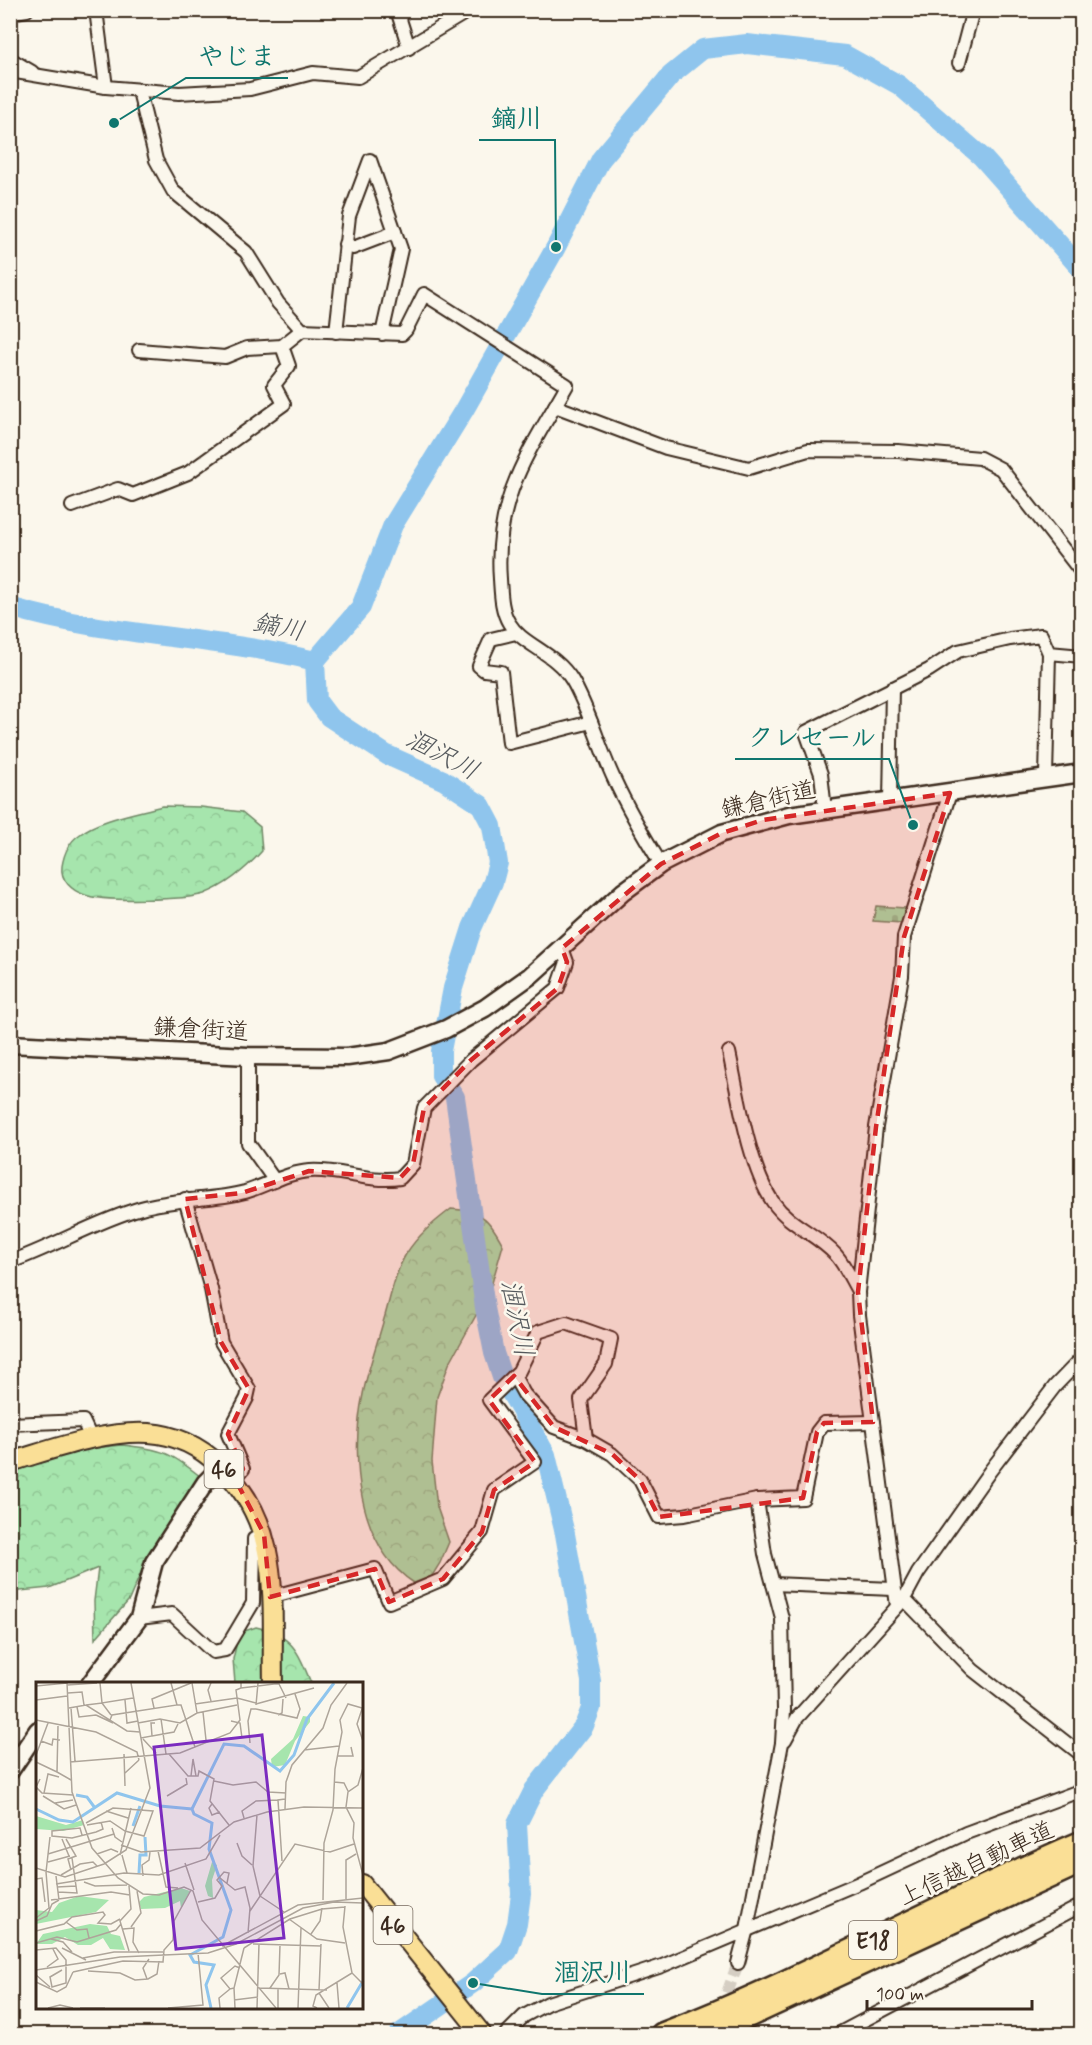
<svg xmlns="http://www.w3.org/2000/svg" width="1092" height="2045" font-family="Mynerve,'Klee One',sans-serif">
  <defs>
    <pattern id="forest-crowns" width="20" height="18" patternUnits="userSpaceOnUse" patternTransform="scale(1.5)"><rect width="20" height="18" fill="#a6e5ad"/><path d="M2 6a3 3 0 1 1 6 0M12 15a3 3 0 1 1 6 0" fill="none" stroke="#90c594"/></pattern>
    <pattern id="cemetery-stones" width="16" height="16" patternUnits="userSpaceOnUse" patternTransform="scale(1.5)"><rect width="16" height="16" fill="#a6e5ad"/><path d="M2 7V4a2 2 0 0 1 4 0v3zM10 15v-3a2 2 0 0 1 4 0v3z" fill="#90c594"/></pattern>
  </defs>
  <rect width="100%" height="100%" fill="#fbf7ec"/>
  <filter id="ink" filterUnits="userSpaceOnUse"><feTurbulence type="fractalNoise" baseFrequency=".0167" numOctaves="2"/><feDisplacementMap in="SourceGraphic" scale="12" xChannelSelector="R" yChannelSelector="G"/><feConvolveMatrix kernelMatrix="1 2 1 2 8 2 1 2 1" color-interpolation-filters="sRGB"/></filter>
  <g filter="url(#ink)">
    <!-- forest -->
    <g fill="url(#forest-crowns)" stroke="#708866" stroke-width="1.5">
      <path d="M162,806L201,807L242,812L260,827L262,851C246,869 227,885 204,894C186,900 103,902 85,895C72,891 60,880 62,866C64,854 69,842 79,835C99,819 138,813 162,806Z"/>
      <path d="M451,1209C482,1211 489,1218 503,1245L490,1290L449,1364L437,1397L432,1461L437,1507L449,1542L440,1563L432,1576L414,1583C357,1546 350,1456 363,1394C368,1369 377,1344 384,1319C390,1299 395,1272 406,1254C418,1235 434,1222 451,1209Z"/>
      <path d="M122,1445C162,1449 170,1452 201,1477L149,1554L129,1600L95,1639L94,1601L98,1568L49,1588L11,1592V1469L94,1448Z"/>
      <path d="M256,1627C292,1635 298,1651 311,1683H235L233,1659L239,1633Z"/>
    </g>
    <!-- cemetery -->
    <path fill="url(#cemetery-stones)" stroke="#708866" stroke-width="1.5" d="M876,906L905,908L902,923L873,921Z"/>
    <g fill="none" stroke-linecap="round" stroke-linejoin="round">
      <!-- river -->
      <g stroke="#8fc5ed" stroke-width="20">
        <path d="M10,607C109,637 215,636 315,661"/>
        <path d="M315,661L317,701L329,717L387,755L443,780L481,805L492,826L498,863L493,882L472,928L453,988L441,1051V1076L455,1097L485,1308L494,1353L502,1377L546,1455L565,1534L591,1681V1708L584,1726L534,1790L517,1824L521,1894L517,1924L508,1951L473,1983L399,2034"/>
        <path d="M315,661L361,607L393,525L464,410L556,247L601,159L671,75L703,49L747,44L845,55L899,85L982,157L1082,270"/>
      </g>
      <!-- street-tunnel -->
      <path stroke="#d5cec3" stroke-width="12" stroke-dasharray="12 6" stroke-linecap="butt" d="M721,2010L738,1963"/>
      <defs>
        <g id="street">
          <path d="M96,10L106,87"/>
          <path d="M397,10L409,48"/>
          <path d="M10,13L27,10"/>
          <path d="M10,59L32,72"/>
          <path d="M959,63L973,10"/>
          <path d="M10,71L106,87L179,93L250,89L313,73L358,77L470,10"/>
          <path d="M139,91L156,160L173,191L246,252L278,303L302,330L402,334L406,330L424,294L567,385C529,452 494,498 500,579C501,593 501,610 509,623C522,645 555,652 572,680C590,711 599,748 615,781C628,809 645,838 661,864"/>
          <path d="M345,244L353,248L395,232"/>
          <path d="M336,332L349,216L370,160L401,249L382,334"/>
          <path d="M139,350L225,357L247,348L282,346L302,330"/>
          <path d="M555,406L666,448L749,468L808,450L898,451L980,458L1001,469L1082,573"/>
          <path d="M72,506L118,489L133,495L188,473L284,404L274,385L289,366L282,346"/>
          <path d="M516,633L491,639L479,666L484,670L501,672L509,743L591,722"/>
          <path d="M1046,777L1049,653"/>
          <path d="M890,801L892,688"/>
          <path d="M825,810L821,774L806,732L929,670L958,651L1010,639L1041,635L1049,653L1082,656"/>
          <path d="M729,1052C738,1094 749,1168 773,1202C790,1226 817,1234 836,1255C845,1265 851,1279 858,1291"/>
          <path d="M248,1056V1143L275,1181"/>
          <path d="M185,1199L211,1289L221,1342L249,1389L247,1398L228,1434L243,1469L235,1479"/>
          <path d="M10,1262C55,1246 96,1221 141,1208C175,1198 211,1201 245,1192C265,1186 288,1172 310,1171C340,1169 369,1183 400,1178L413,1164L424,1108L471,1060L558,988L567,962L562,948"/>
          <path d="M514,1376L524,1394L554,1427L586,1439L612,1454L640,1480L659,1517L684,1515L757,1500L765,1554L782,1618L784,1710L782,1743L747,1929L738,1963"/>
          <path d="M10,1424L83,1421L92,1440"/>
          <path d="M757,1500L803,1498L817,1432L824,1423L873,1422"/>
          <path d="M773,1584L893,1589"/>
          <path d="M270,1597L375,1569L389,1602L443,1579L482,1532L494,1490L535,1462L489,1400L519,1371L538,1332L566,1323L611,1339L606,1364L581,1400L586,1439"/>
          <path d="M904,1599L973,1670L1082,1755"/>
          <path d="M897,1606L859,1315L858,1292L876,1127L902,976L904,937L950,793"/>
          <path d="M139,1618L172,1614L213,1652L225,1650L253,1603L254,1539L264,1534"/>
          <path d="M785,1740L797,1718L904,1599L918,1573L990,1471L1055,1386L1082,1358"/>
          <path d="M506,2034L524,2016L548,2003L662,1966L859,1883L966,1833L1082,1790"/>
          <path d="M838,2034L1082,1905"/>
        </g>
        <g id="secondary">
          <path d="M10,1044L248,1056L347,1057L389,1051L446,1029L485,1008L530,976L623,892L661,864L722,833L789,815L1082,773"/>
          <path d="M90,1684L139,1618L154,1562L205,1483L221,1467"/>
          <path d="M10,1771L38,1730"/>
        </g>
        <g id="primary">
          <path d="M10,1462C54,1449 104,1430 149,1433C176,1435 200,1447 219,1465C284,1525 271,1602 273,1684"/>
          <path d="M362,1884L482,2034"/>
        </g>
        <g id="highway">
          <path d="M662,2034C806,1979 940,1902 1082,1842"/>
          <path d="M710,2034L1082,1862"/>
        </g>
      </defs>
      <!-- street casing -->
      <use href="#street" stroke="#3b2a1e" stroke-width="16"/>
      <!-- secondary casing -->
      <use href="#secondary" stroke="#3b2a1e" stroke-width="21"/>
      <!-- primary casing -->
      <use href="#primary" stroke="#3b2a1e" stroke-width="22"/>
      <!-- highway casing -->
      <use href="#highway" stroke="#3b2a1e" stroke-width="26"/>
      <!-- street -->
      <use href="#street" stroke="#fbf7ec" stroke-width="12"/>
      <!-- secondary -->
      <use href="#secondary" stroke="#fbf7ec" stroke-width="16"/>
      <!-- primary -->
      <use href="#primary" stroke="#fadf96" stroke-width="18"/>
      <!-- highway -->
      <use href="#highway" stroke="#fadf96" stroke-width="21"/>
    </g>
  </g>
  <!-- marked area -->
  <path fill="#d62828" fill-opacity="0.2" stroke="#d62828" stroke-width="4.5" stroke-dasharray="12 8" stroke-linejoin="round" d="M950,793L904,937L876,1127L858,1292L873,1422L824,1423L817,1432L803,1498L659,1517L640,1480L612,1454L554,1427L514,1376L489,1400L535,1462L494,1490L482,1532L443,1579L389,1602L375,1569L270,1597L264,1534L235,1479L243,1469L228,1434L249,1389L221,1342L185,1199L242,1193L309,1171L400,1178L413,1164L424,1108L471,1060L558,988L567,962L562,948L661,864L722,833L763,820Z"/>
  <g text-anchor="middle" stroke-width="5" stroke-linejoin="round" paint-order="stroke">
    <!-- shield labels -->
    <g fill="#fbf7ec" stroke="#75685c" stroke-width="1.5">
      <rect x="204.5" y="1450" width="39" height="38" rx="4.5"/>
      <rect x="373.5" y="1906" width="39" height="38" rx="4.5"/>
      <rect x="849" y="1921" width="48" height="38" rx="4.5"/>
    </g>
    <g font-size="22" font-weight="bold" fill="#3b2a1e">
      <text x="224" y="1477">46</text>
      <text x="393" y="1933">46</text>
      <text x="873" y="1948">E18</text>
    </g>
    <!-- street labels -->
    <g font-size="24" fill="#3b2a1e" stroke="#fbf7ec">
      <text transform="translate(768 799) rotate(-13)" y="8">鎌倉街道</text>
      <text transform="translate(201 1029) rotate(3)" y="8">鎌倉街道</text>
      <text transform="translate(976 1863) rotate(-25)" y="8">上信越自動車道</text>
    </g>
    <!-- water labels -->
    <g font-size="26" font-style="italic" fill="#54585c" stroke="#fbf7ec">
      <text transform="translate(279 626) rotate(12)" y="9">鏑川</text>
      <text transform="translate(443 754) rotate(28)" y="9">涸沢川</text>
      <text transform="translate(518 1318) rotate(79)" y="9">涸沢川</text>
    </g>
  </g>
  <!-- overview -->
  <g transform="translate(36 1682)">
    <rect width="327" height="327" fill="#fbf7ec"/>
    <path d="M267,34L274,35V40L259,59L249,83L236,85L235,77L257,57ZM0,134L30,143L47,138L48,143L27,149L0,147ZM176,180L181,183L176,198L177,216L172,214L169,204ZM145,206L154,209L145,226L144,219L129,226L105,227L103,220L108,215ZM43,214L73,218L60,230L0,242V228L16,230L23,221ZM54,242L71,244L75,252L84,254L89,268L74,267L67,256L55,263H42L29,255L16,262H0L7,252Z" fill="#a6e5ad"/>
    <path fill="none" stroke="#8fc5ed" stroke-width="3" d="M40,113L51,115L59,126M0,127L23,138L37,140L81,111L124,124L156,127M156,127L158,132L176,141L173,167L195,228L187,255L154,273L158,280L178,283L170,303L175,326M156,127L188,62L208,64L244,89L258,73L271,37L298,1M97,144L104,124M103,191L104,173H110L109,155M311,326L327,299"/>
    <path fill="none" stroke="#aea59a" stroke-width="1.5" d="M64,1L66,21L97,16M156,1L161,31M238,2H243L250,16M31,3L61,1M0,4L31,1L36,110L56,166L82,196L107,212L123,213L148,205L157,209L166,238L240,326M205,6L238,2M32,11L46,10L48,23M0,18L31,14M89,18L91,41L102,39M175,19L172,8L175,1M159,22L201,16L220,21M220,22L278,6M50,23L66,21L75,33M141,23H145L159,65M220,23L222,1M327,24L321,42L327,59M41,25L43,35L60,33M33,26L50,23L91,49L104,50M35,26L39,79M118,26L116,17L155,1M220,27L261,36L264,27L259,12M167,30L170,58M60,33L77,41M242,33L246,31L247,17M125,37L130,72M0,38L60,50L101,70L103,78M74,38L76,33L141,23L135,1M195,39L204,41L206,56M102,41L124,37L144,41L161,31L201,23M22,44L21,90L35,98M116,54L138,50L142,42M105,56L116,54L115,41H119M107,57L120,71M5,59L16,63L17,57L24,58M214,61L212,39L215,27H220M268,68L303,64M88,72L89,104M133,72L152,94H162L163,89L178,97L174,119L193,143M0,73L12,41M302,74H317L315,65M0,80L21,90M34,80L144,71L194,51L204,38L200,8L205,6V1M327,86L322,103L312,110L310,125L318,141L317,156L327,193M89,91L103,78M155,94L157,77L160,94M4,97L0,105L6,111L37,113M178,99L197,103L220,100L232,110L250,111M298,100L308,101L312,109M8,111L12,92L23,95M7,114L28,127L40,123M131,114L151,102L150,96M19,121L37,118M176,122L173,126L176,133L184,130M249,127L250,100L256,83L287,46L295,23L311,1M70,129L92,136M221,133L217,184L224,214M208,136L206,129L220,119L242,118M50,141L77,126L117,129L108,154L89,149L74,139L51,143M76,146L79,155L86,160M46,153L44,146L16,149V154L36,156L60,150L67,147L65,140M26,157L33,174M30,157L40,174L32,177L35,188M201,161L206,174L216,183M85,163L105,170L164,166L198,140L231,130L268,125L327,126M122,169L130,205L142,206M12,172L78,152M61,172L75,167L82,170M84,173L95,126M86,173L91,191M246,179L242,118L249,117M12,180L34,174M149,181L158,208M68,182L90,168L114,106L95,1M0,186L29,195L68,182M10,190L14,155M25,193L44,182L57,180L61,184M20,194L23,218M107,194L106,183L113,178L114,170M184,196L199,208L209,205L214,226L212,251M0,197L6,196L9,220M48,200L59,204L91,203M20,202L88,191L123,193L170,177L184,153M93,204L95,227L84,239L93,269M21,205L40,204M22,210L41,211L36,176M224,214L248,230M310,217V178L320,172M15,218L75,210L94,213M287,218L288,161L297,128L299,87L306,50L304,38L312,22L326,26M162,220L179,216L186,204L181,198L188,190L193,191L191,201M309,224L307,245L316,291L327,302M214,229L259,162L294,170L318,162M0,236L13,226L10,190M253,237L281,257L309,261M0,239L11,234L16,222L23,218M30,240L41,248L51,247L53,256M95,245L105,231L101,209M87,247L98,246L97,260L103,271M0,249L28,242L36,235L67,230L69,233L62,241L75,242L84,237M275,252L284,239L286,226M15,257L27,260L36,270M0,261L21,255L41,260L80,248L85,242M217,262L285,264M186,264L262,223L327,216M26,266L50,278M208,266L254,237L286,227L309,225M0,268L20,266L30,278V301L16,305L14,295L26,288M47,276L78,270H127M11,285L22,277L17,267M0,288L84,275L172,271L200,262L267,226L298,220L327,221M52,289L84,291L99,298L112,297L121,292L123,279M37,290L87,279L127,280L128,268L137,258L138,239L155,208M244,292L249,291L253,307M0,293L14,305M111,297L107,286L113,277M0,300L21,310L30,305L37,290M301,301L303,326M198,306L194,307L185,296L199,284L204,286M223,306L291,308M234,306L243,293L244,263M283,308L285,262M283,311L293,326M198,318L222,315M12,326L24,323L37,326M44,326H69M132,326L167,323L162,271M184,326L183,316L194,307M199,326L198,306L208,266M221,326L223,262M242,326V306M262,326L265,246M281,326L277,324L280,313L316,291"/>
    <path fill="#7b2cbf" fill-opacity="0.15" stroke="#7b2cbf" stroke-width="3" d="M226,53L248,256L140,267L118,65Z"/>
    <rect width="327" height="327" fill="none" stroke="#3b2a1e" stroke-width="3"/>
  </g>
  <!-- callouts -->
  <path fill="none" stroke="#0f766e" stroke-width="2" d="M114 123L186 78H288M556 247L555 140H479M913 825L889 759H735M473 1983L542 1994H644"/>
  <g fill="#0f766e" stroke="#fbf7ec" stroke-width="2">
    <circle cx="114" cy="123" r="6"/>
    <circle cx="556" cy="247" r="6"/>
    <circle cx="913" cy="825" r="6"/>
    <circle cx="473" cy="1983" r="6"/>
  </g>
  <g font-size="26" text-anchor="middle" font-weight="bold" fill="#0f766e" stroke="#fbf7ec" stroke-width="5" stroke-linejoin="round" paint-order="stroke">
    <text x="237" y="65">やじま</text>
    <text x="517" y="127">鏑川</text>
    <text x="812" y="746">クレセール</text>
    <text x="593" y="1981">涸沢川</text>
  </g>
  <!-- margin -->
  <rect width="1092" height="2045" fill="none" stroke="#fbf7ec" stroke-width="36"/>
  <rect x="18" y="18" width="1056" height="2009" fill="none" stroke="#3b2a1e" stroke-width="2" filter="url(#ink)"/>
  <!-- scale -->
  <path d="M867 2000v9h165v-9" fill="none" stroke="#3b2a1e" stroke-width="3"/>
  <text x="876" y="2000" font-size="18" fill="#3b2a1e" stroke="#fbf7ec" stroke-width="4.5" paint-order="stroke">100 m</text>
</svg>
